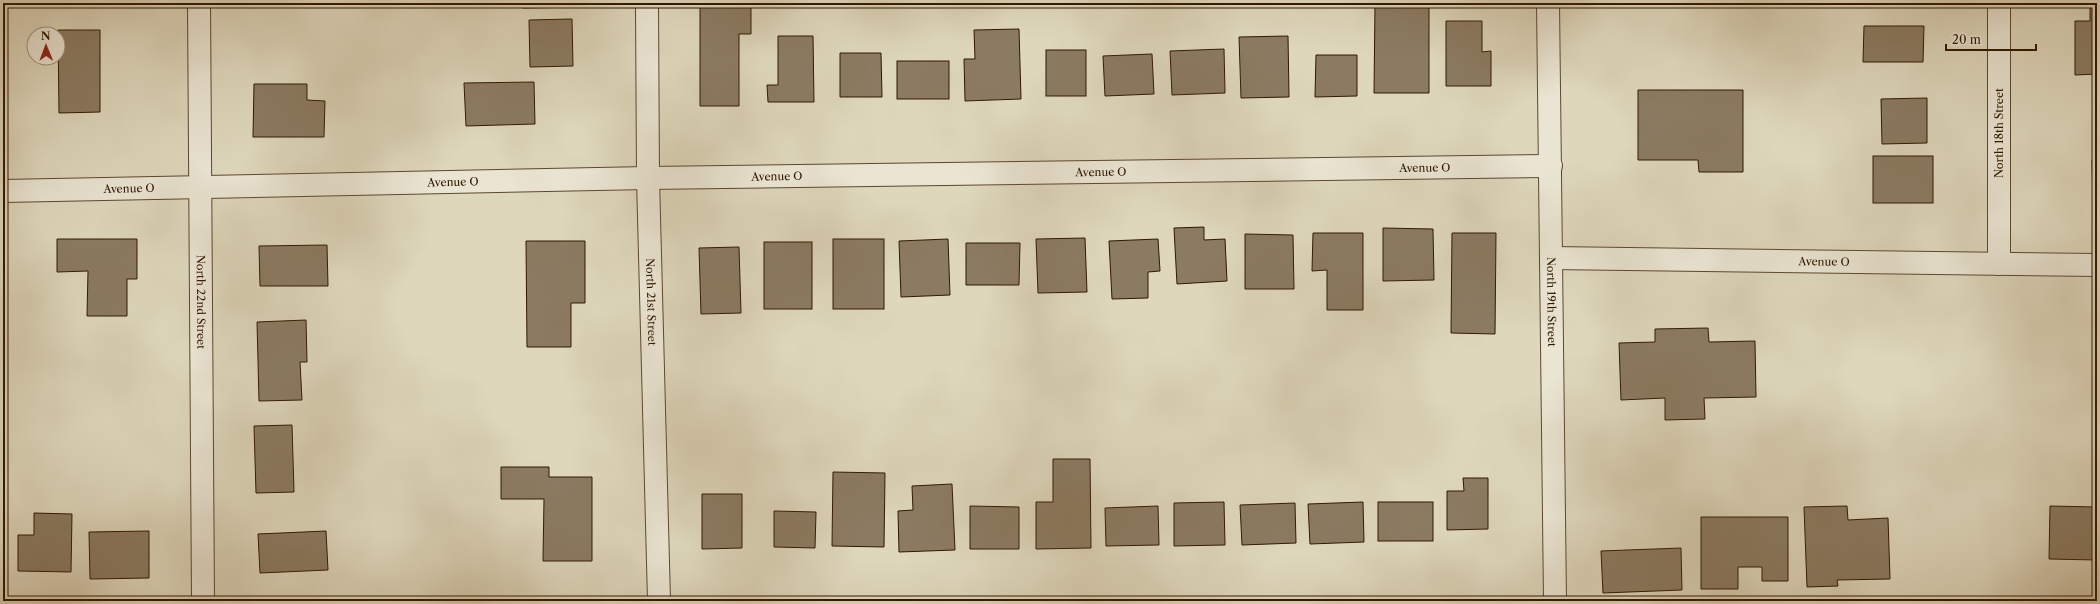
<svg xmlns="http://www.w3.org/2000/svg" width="2100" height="604" font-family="'Libre Caslon Text',serif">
  <rect width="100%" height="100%" fill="#ded7bc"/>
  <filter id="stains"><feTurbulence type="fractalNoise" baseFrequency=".005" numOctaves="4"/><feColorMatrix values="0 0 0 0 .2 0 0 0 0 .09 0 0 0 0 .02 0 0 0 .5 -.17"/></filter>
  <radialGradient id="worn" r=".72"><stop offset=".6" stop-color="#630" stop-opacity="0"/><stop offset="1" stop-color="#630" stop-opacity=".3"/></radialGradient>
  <!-- building -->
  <g fill="#8b7b62" stroke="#311800">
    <rect x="285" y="3" width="41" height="4"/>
    <path d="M523,3H583V7L523,8Z"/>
    <path d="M700,3H751V34H739V106H700Z"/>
    <path d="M1375,3H1429V93H1374Z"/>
    <path d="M2090,3H2097V74L2075,75V21H2090Z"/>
    <path d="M572,19L573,66L530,67L529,20Z"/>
    <path d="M1446,21H1482V52L1491,51V86H1446Z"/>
    <path d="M1864,26H1924L1923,62H1863Z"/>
    <path d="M1019,29L1021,99L965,101L964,59H975L974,30Z"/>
    <path d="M58,30H100V112L59,113Z"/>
    <path d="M778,36H813L814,102H768L767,85H778Z"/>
    <path d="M1288,36L1289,97L1241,98L1239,37Z"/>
    <path d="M1224,49L1225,93L1172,95L1170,51Z"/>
    <rect x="1046" y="50" width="40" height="46"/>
    <path d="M840,53H881L882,97H840Z"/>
    <path d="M1152,54L1154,94L1105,96L1103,56Z"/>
    <path d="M1316,55H1357V96L1315,97Z"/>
    <rect x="897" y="61" width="52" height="38"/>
    <path d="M534,82L535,124L466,126L464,83Z"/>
    <path d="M254,84H307V100L325,101L324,137H253Z"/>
    <path d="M1638,90H1743V172H1699L1698,160H1638Z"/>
    <path d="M1927,98V143L1882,144L1881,99Z"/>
    <rect x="1873" y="156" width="60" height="47"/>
    <path d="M2092,160H2097V208H2093Z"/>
    <path d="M1204,227V240L1225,239L1227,281L1177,284L1174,228Z"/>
    <path d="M1383,228L1433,229L1434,280L1383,281Z"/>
    <path d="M1313,233H1363V310H1327V270L1312,271Z"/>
    <path d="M1452,233H1496L1495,334L1451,333Z"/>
    <path d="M1245,234L1293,235L1294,289H1245Z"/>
    <path d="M1085,238L1087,292L1038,293L1036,239Z"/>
    <path d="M57,239H137V279H127V316H87L88,271L57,272Z"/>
    <rect x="833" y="239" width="51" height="70"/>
    <path d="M948,239L950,295L901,297L899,241Z"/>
    <path d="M1158,239L1160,271L1148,272V298L1112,299L1109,241Z"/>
    <path d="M526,241H585V303H571V347H527Z"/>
    <rect x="764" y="242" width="48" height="67"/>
    <path d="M966,243H1020L1019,285H966Z"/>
    <path d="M327,245L328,286H260L259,246Z"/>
    <path d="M739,247L741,313L701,314L699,248Z"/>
    <path d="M306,320L307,362H300L302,400L259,401L257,322Z"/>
    <path d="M1708,328L1709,342L1755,341L1756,397L1704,398L1705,419L1665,420V398L1621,400L1619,343L1655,342V329Z"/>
    <path d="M292,425L294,492L256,493L254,426Z"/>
    <path d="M1053,459H1090L1091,548L1036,549V502H1053Z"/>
    <path d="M501,467H549V477H592V561H543L544,499H501Z"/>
    <path d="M833,472L885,473L884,547L832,546Z"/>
    <path d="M1463,478H1488V529L1447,530V491H1464Z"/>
    <path d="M952,484L955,550L899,552L898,511L913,510L912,486Z"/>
    <path d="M702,494H742V548L702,549Z"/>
    <path d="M1224,502L1225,545L1174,546V503Z"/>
    <path d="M1363,502L1364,542L1310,544L1308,504Z"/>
    <rect x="1378" y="502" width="55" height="39"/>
    <path d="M1295,503L1296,543L1242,545L1240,505Z"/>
    <path d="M970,506L1019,507V549H970Z"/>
    <path d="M1158,506L1159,545L1106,546L1105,508Z"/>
    <path d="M1847,506L1848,520L1888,518L1890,579L1837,580L1838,586L1807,587L1804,507Z"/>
    <path d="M2050,506L2097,507V560L2049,559Z"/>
    <path d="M774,511L816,512L815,548L774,547Z"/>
    <path d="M34,513L72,514L71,572L18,571V535H34Z"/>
    <path d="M1701,517H1788V581H1762V567H1738V589H1701Z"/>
    <path d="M149,531V578L90,579L89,532Z"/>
    <path d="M326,531L328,570L260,573L258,534Z"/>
    <path d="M1681,548L1682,590L1603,593L1601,551Z"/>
  </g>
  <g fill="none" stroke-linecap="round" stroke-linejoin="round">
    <defs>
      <g id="minor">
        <path id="s1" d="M199,3L203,601"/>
        <path id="s2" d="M647,3L648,178L659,601"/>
        <path id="s3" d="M1548,3L1555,601"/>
        <path d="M1999,3V264"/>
        <path id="s4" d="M3,191L648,178L1551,166"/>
        <path id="s5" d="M1551,258L2097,265"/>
      </g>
    </defs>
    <!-- minor casing -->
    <use href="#minor" stroke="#5c482f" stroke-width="24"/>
    <!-- minor -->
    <use href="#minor" stroke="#eae5d3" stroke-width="22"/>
  </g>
  <g text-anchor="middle" stroke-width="4" stroke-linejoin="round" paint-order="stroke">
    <!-- street labels -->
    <g font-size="11" fill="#311800" stroke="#eae5d3">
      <text transform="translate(1999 133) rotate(-90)" y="4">North 18th Street</text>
      <text dy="4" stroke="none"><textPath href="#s4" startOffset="1422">Avenue O</textPath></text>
      <text dy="4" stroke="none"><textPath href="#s4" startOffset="1098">Avenue O</textPath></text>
      <text dy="4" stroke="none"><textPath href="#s4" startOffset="774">Avenue O</textPath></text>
      <text dy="4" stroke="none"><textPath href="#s4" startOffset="450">Avenue O</textPath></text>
      <text dy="4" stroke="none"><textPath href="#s4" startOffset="126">Avenue O</textPath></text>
      <text dy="4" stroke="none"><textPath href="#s5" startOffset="273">Avenue O</textPath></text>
      <text dy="4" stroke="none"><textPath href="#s1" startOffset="299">North 22nd Street</textPath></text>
      <text dy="4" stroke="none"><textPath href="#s2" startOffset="299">North 21st Street</textPath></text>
      <text dy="4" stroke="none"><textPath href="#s3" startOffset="299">North 19th Street</textPath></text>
    </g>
  </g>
  <!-- margin -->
  <rect width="2100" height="604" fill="none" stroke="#ded7bc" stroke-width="16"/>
  <rect x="4" y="4" width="2092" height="596" fill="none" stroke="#311800" stroke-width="2"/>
  <rect x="8" y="8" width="2084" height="588" fill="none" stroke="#311800"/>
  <!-- north arrow -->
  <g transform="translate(46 46) rotate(359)"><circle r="19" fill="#eae5d3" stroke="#a0937f"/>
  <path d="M0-3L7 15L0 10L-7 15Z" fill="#8f2418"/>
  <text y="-6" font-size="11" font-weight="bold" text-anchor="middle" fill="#311800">N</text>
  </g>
  <!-- scale -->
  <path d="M1946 44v6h90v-6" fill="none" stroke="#311800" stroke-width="2"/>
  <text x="1952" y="44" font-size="12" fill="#311800" stroke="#eae5d3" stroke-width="3" paint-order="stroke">20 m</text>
  <rect width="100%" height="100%" filter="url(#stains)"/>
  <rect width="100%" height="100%" fill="url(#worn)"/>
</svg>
